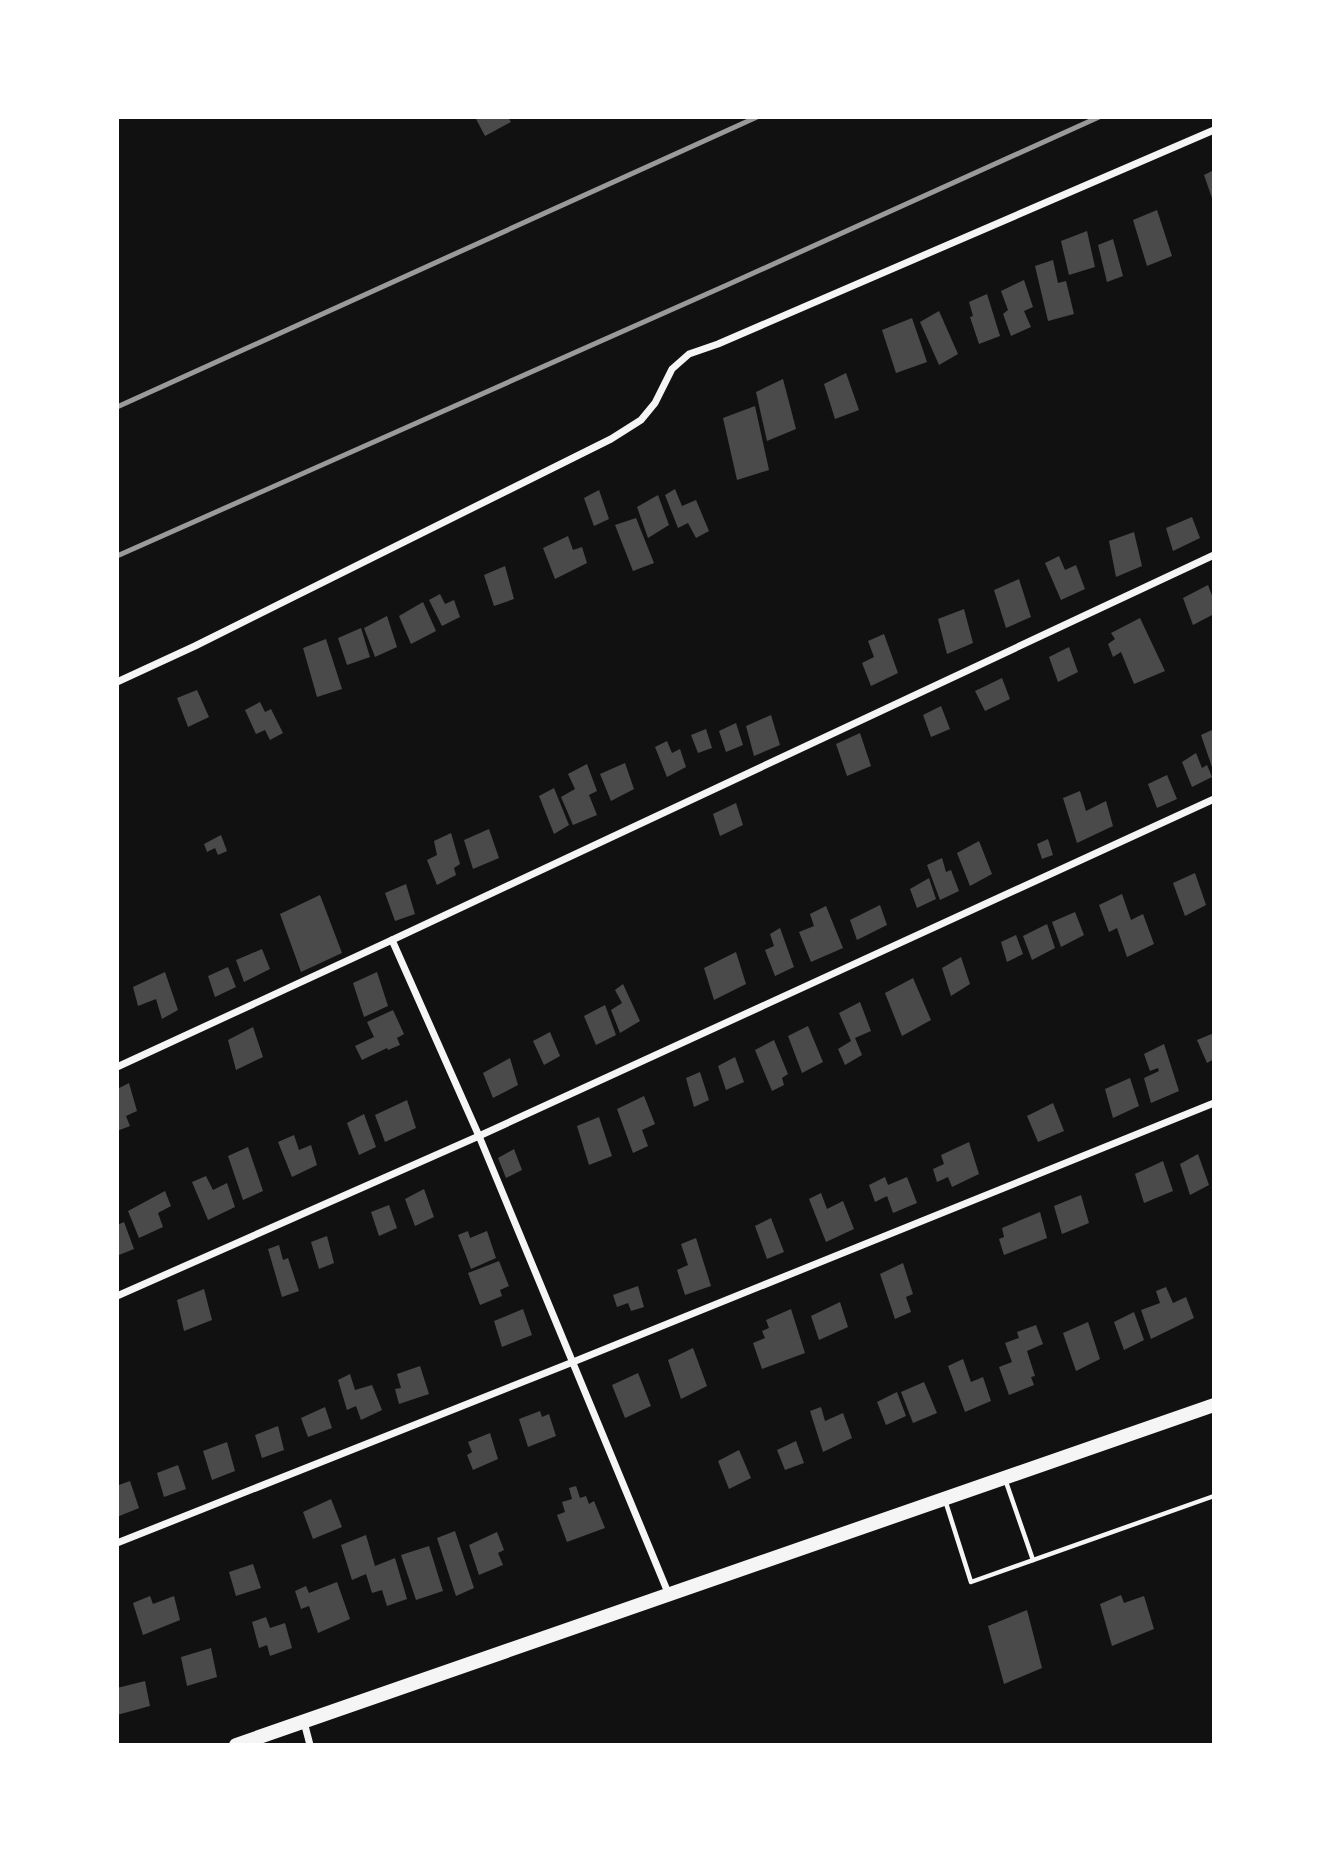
<svg xmlns="http://www.w3.org/2000/svg" width="1331" height="1862" font-family="Helvetica,sans-serif">
  <rect width="100%" height="100%" fill="#111"/>
  <!-- building -->
  <g fill="#4a4a4a">
    <path d="M475,117H508L511,122L485,136Z"/>
    <path d="M1214,170V201H1213L1204,175Z"/>
    <path d="M1157,210L1172,256L1147,266L1133,220Z"/>
    <path d="M1087,231L1095,267L1069,275L1061,241Z"/>
    <path d="M1113,239L1123,276L1107,282L1098,245Z"/>
    <path d="M1053,260L1058,283L1066,281L1074,314L1048,321L1035,266Z"/>
    <path d="M1024,280L1033,307L1024,311L1031,327L1011,336L1003,314L1008,310L1001,291Z"/>
    <path d="M987,294L1000,336L979,344L970,317L973,316L969,302Z"/>
    <path d="M939,311L958,354L939,365L920,322Z"/>
    <path d="M912,318L927,362L896,373L882,330Z"/>
    <path d="M846,373L859,410L835,419L824,384Z"/>
    <path d="M783,379L796,429L767,441L756,392Z"/>
    <path d="M755,406L769,470L737,480L723,418Z"/>
    <path d="M675,489L682,506L696,500L709,531L696,538L688,523L678,528L665,495Z"/>
    <path d="M599,490L609,519L594,526L584,498Z"/>
    <path d="M658,495L669,525L648,538L637,507Z"/>
    <path d="M1192,517L1200,538L1173,551L1166,528Z"/>
    <path d="M636,518L654,563L633,571L615,525Z"/>
    <path d="M1134,532L1142,566L1116,577L1109,541Z"/>
    <path d="M568,536L573,550L582,547L587,563L555,579L543,548Z"/>
    <path d="M1059,556L1065,570L1076,565L1085,589L1061,600L1045,563Z"/>
    <path d="M505,566L514,599L494,606L484,575Z"/>
    <path d="M1019,579L1031,617L1006,628L994,590Z"/>
    <path d="M1208,585L1214,601V614L1193,625L1183,598Z"/>
    <path d="M440,594L445,604L454,600L460,617L442,626L429,600Z"/>
    <path d="M423,602L436,631L411,644L399,616Z"/>
    <path d="M964,609L973,643L947,654L938,619Z"/>
    <path d="M387,616L397,647L375,657L364,628Z"/>
    <path d="M1140,618L1165,671L1134,684L1121,652L1113,657L1108,644L1115,639L1111,633Z"/>
    <path d="M361,628L370,657L347,665L338,638Z"/>
    <path d="M884,634L898,673L871,686L862,663L874,657L868,641Z"/>
    <path d="M326,639L342,689L317,697L303,648Z"/>
    <path d="M1069,647L1078,672L1058,682L1049,657Z"/>
    <path d="M1002,678L1010,699L985,711L975,691Z"/>
    <path d="M197,690L209,717L188,727L177,698Z"/>
    <path d="M260,702L265,712L271,709L283,733L270,740L265,730L256,734L245,710Z"/>
    <path d="M941,706L950,729L931,737L923,715Z"/>
    <path d="M771,715L780,745L754,756L746,726Z"/>
    <path d="M736,723L743,745L726,752L719,731Z"/>
    <path d="M706,729L712,748L698,753L691,735Z"/>
    <path d="M1212,730L1214,736L1213,770L1201,735Z"/>
    <path d="M860,733L871,766L847,776L836,744Z"/>
    <path d="M667,741L672,753L680,749L686,767L667,777L655,747Z"/>
    <path d="M1196,753L1202,768L1207,765L1212,777L1192,787L1182,762Z"/>
    <path d="M625,763L634,789L611,801L600,774Z"/>
    <path d="M587,764L597,791L589,795L597,815L573,825L561,797L575,789L568,774Z"/>
    <path d="M1167,775L1177,799L1157,808L1148,784Z"/>
    <path d="M554,788L569,825L554,834L539,796Z"/>
    <path d="M1080,791L1086,811L1106,801L1113,826L1077,843L1063,798Z"/>
    <path d="M736,803L743,825L720,836L713,814Z"/>
    <path d="M489,829L499,858L473,869L464,840Z"/>
    <path d="M451,833L460,864L454,868L456,875L437,885L427,860L437,855L434,841Z"/>
    <path d="M221,835L227,851L218,855L215,848L207,852L204,844Z"/>
    <path d="M1048,839L1053,855L1042,859L1037,844Z"/>
    <path d="M979,841L992,874L970,886L957,853Z"/>
    <path d="M942,858L946,872L951,870L959,891L940,900L927,865Z"/>
    <path d="M1195,873L1206,905L1185,916L1173,883Z"/>
    <path d="M929,878L936,899L917,908L910,889Z"/>
    <path d="M406,884L415,914L395,921L385,893Z"/>
    <path d="M1122,894L1131,920L1143,914L1154,944L1127,957L1117,928L1109,932L1099,905Z"/>
    <path d="M320,895L342,953L301,972L280,914Z"/>
    <path d="M880,905L887,925L857,940L850,920Z"/>
    <path d="M826,906L843,948L811,962L799,932L814,926L810,914Z"/>
    <path d="M1075,912L1084,935L1061,947L1052,922Z"/>
    <path d="M1047,924L1055,948L1032,960L1023,936Z"/>
    <path d="M780,928L794,967L775,976L765,950L774,946L770,934Z"/>
    <path d="M1016,935L1023,954L1007,962L1001,942Z"/>
    <path d="M262,949L270,969L244,982L236,960Z"/>
    <path d="M736,952L746,984L714,1000L704,968Z"/>
    <path d="M961,957L970,984L951,996L942,968Z"/>
    <path d="M228,967L236,987L215,997L208,976Z"/>
    <path d="M165,972L178,1010L162,1019L156,999L138,1006L133,987Z"/>
    <path d="M377,972L388,1006L364,1017L353,983Z"/>
    <path d="M913,978L931,1020L902,1036L885,993Z"/>
    <path d="M623,984L640,1021L620,1033L611,1010L622,1003L615,990Z"/>
    <path d="M860,1002L871,1031L855,1038L862,1055L845,1065L838,1049L851,1041L839,1013Z"/>
    <path d="M605,1005L616,1035L596,1045L584,1016Z"/>
    <path d="M393,1010L404,1034L397,1038L400,1045L388,1050L387,1048L362,1060L355,1046L374,1037L367,1022Z"/>
    <path d="M808,1026L823,1062L802,1073L788,1036Z"/>
    <path d="M253,1027L263,1057L236,1070L228,1040Z"/>
    <path d="M550,1032L560,1056L544,1065L533,1041Z"/>
    <path d="M1214,1033V1059L1207,1063L1197,1040Z"/>
    <path d="M774,1040L788,1074L782,1078L784,1085L772,1091L755,1050Z"/>
    <path d="M1164,1044L1179,1091L1151,1103L1144,1078L1159,1071L1158,1068L1150,1071L1144,1054Z"/>
    <path d="M735,1057L744,1082L726,1090L718,1066Z"/>
    <path d="M510,1058L518,1085L493,1098L483,1073Z"/>
    <path d="M700,1072L709,1100L694,1107L686,1078Z"/>
    <path d="M1130,1078L1139,1106L1113,1118L1105,1089Z"/>
    <path d="M129,1083L137,1111L126,1116L130,1126L117,1131V1089Z"/>
    <path d="M644,1096L655,1124L642,1130L648,1146L633,1153L617,1109Z"/>
    <path d="M407,1100L416,1128L385,1142L375,1115Z"/>
    <path d="M1053,1103L1064,1131L1038,1142L1027,1116Z"/>
    <path d="M364,1114L376,1147L359,1155L347,1123Z"/>
    <path d="M599,1117L612,1156L589,1165L577,1126Z"/>
    <path d="M294,1135L299,1150L311,1145L317,1165L292,1177L278,1142Z"/>
    <path d="M969,1142L979,1174L952,1187L948,1177L937,1182L933,1169L944,1164L941,1155Z"/>
    <path d="M248,1147L263,1191L243,1200L228,1156Z"/>
    <path d="M514,1149L522,1170L506,1178L498,1158Z"/>
    <path d="M1198,1154L1209,1185L1190,1195L1180,1164Z"/>
    <path d="M1163,1161L1173,1191L1144,1203L1135,1174Z"/>
    <path d="M206,1176L213,1190L227,1183L235,1207L208,1220L192,1182Z"/>
    <path d="M885,1177L888,1185L907,1177L917,1203L893,1213L887,1196L875,1202L869,1185Z"/>
    <path d="M424,1189L434,1217L415,1226L405,1199Z"/>
    <path d="M165,1191L171,1206L158,1213L163,1227L139,1238L128,1211Z"/>
    <path d="M821,1193L827,1209L843,1201L854,1229L826,1242L809,1199Z"/>
    <path d="M1081,1195L1089,1223L1062,1234L1054,1206Z"/>
    <path d="M389,1205L397,1228L379,1236L371,1212Z"/>
    <path d="M1040,1212L1047,1238L1004,1255L999,1239L1004,1237L1002,1228Z"/>
    <path d="M771,1218L784,1252L767,1259L755,1226Z"/>
    <path d="M124,1222L134,1249L119,1255L117,1225Z"/>
    <path d="M468,1231L470,1238L487,1231L496,1258L471,1269L458,1235Z"/>
    <path d="M327,1236L334,1263L319,1269L311,1242Z"/>
    <path d="M696,1238L711,1286L685,1295L677,1270L688,1265L681,1244Z"/>
    <path d="M279,1245L283,1260L288,1258L299,1291L282,1297L268,1249Z"/>
    <path d="M499,1261L509,1286L500,1290L502,1296L480,1305L468,1273Z"/>
    <path d="M903,1263L913,1294L906,1297L911,1312L895,1319L880,1274Z"/>
    <path d="M638,1286L644,1307L631,1311L628,1303L617,1307L613,1295Z"/>
    <path d="M1166,1287L1173,1303L1186,1297L1194,1318L1151,1339L1141,1310L1160,1303L1156,1291Z"/>
    <path d="M204,1289L212,1320L184,1331L177,1300Z"/>
    <path d="M840,1302L848,1327L819,1340L811,1316Z"/>
    <path d="M523,1309L532,1335L502,1347L494,1321Z"/>
    <path d="M791,1309L805,1353L762,1369L753,1343L765,1338L762,1331L769,1328L766,1320Z"/>
    <path d="M1134,1312L1144,1340L1124,1350L1114,1322Z"/>
    <path d="M1088,1322L1100,1359L1076,1371L1063,1333Z"/>
    <path d="M1036,1325L1043,1344L1027,1351L1035,1376L1031,1377L1034,1385L1009,1395L999,1367L1012,1362L1005,1343L1019,1338L1017,1332Z"/>
    <path d="M693,1348L707,1386L681,1399L668,1360Z"/>
    <path d="M963,1359L971,1382L983,1377L991,1401L965,1412L948,1366Z"/>
    <path d="M420,1366L429,1394L399,1404L395,1389L401,1388L397,1374Z"/>
    <path d="M638,1373L651,1406L625,1418L612,1385Z"/>
    <path d="M350,1374L355,1390L372,1385L382,1410L361,1420L356,1406L347,1410L338,1380Z"/>
    <path d="M924,1382L937,1413L913,1423L901,1392Z"/>
    <path d="M897,1392L906,1416L886,1425L877,1402Z"/>
    <path d="M325,1407L332,1428L308,1437L301,1418Z"/>
    <path d="M821,1407L825,1421L843,1413L852,1438L823,1452L810,1411Z"/>
    <path d="M540,1411L542,1417L549,1414L556,1436L528,1447L519,1419Z"/>
    <path d="M278,1426L284,1450L262,1458L255,1435Z"/>
    <path d="M490,1433L498,1459L473,1470L467,1455L472,1452L468,1442Z"/>
    <path d="M796,1441L804,1463L785,1470L777,1450Z"/>
    <path d="M227,1442L235,1471L212,1480L203,1451Z"/>
    <path d="M739,1450L751,1478L729,1489L718,1461Z"/>
    <path d="M178,1465L186,1489L164,1497L157,1473Z"/>
    <path d="M117,1480L119,1485L130,1481L139,1508L117,1517Z"/>
    <path d="M576,1486L580,1498L586,1496L589,1504L594,1501L605,1528L567,1542L557,1515L565,1512L562,1502L572,1499L569,1488Z"/>
    <path d="M331,1499L342,1527L313,1539L303,1512Z"/>
    <path d="M455,1531L474,1588L456,1596L437,1538Z"/>
    <path d="M497,1532L504,1550L498,1553L503,1565L479,1575L469,1545Z"/>
    <path d="M366,1535L375,1566L395,1558L407,1599L387,1606L382,1590L372,1593L366,1574L352,1580L341,1545Z"/>
    <path d="M429,1546L443,1591L416,1600L401,1555Z"/>
    <path d="M253,1564L261,1588L236,1596L229,1572Z"/>
    <path d="M337,1582L350,1619L318,1633L309,1606L301,1609L295,1591L306,1586L309,1593Z"/>
    <path d="M1121,1595L1124,1603L1144,1596L1154,1629L1112,1646L1100,1604Z"/>
    <path d="M150,1596L153,1604L174,1596L180,1620L143,1635L133,1603Z"/>
    <path d="M1027,1610L1042,1668L1004,1684L988,1626Z"/>
    <path d="M266,1617L270,1628L285,1623L292,1648L270,1656L267,1645L259,1648L252,1622Z"/>
    <path d="M211,1648L217,1677L187,1686L181,1657Z"/>
    <path d="M145,1681L150,1706L117,1715V1688Z"/>
  </g>
  <g fill="none" stroke-linecap="round" stroke-linejoin="round">
    <!-- service -->
    <g stroke="#f5f5f5" stroke-width="4.5">
      <path d="M1005,1479L1033,1560"/>
      <path d="M945,1500L971,1582L1214,1496"/>
    </g>
    <!-- minor -->
    <g stroke="#f5f5f5" stroke-width="7">
      <path d="M117,682L195,646L611,439L641,420L655,403L672,369L689,354L718,344L1214,130"/>
      <path d="M392,940L479,1136L669,1595"/>
      <path d="M117,1067L392,940L1214,555"/>
      <path d="M117,1296L479,1136L1214,799"/>
      <path d="M117,1543L573,1362L1214,1103"/>
      <path d="M304,1722L310,1745"/>
    </g>
    <!-- secondary -->
    <path stroke="#f5f5f5" stroke-width="14" d="M236,1745L1214,1405"/>
    <!-- rail -->
    <g stroke="#9a9a9a" stroke-width="5">
      <path d="M117,407L757,117"/>
      <path d="M117,556L727,285L1099,117"/>
    </g>
  </g>
  <!-- border -->
  <rect width="1331" height="1862" fill="none" stroke="#ffffff" stroke-width="238"/>
</svg>
